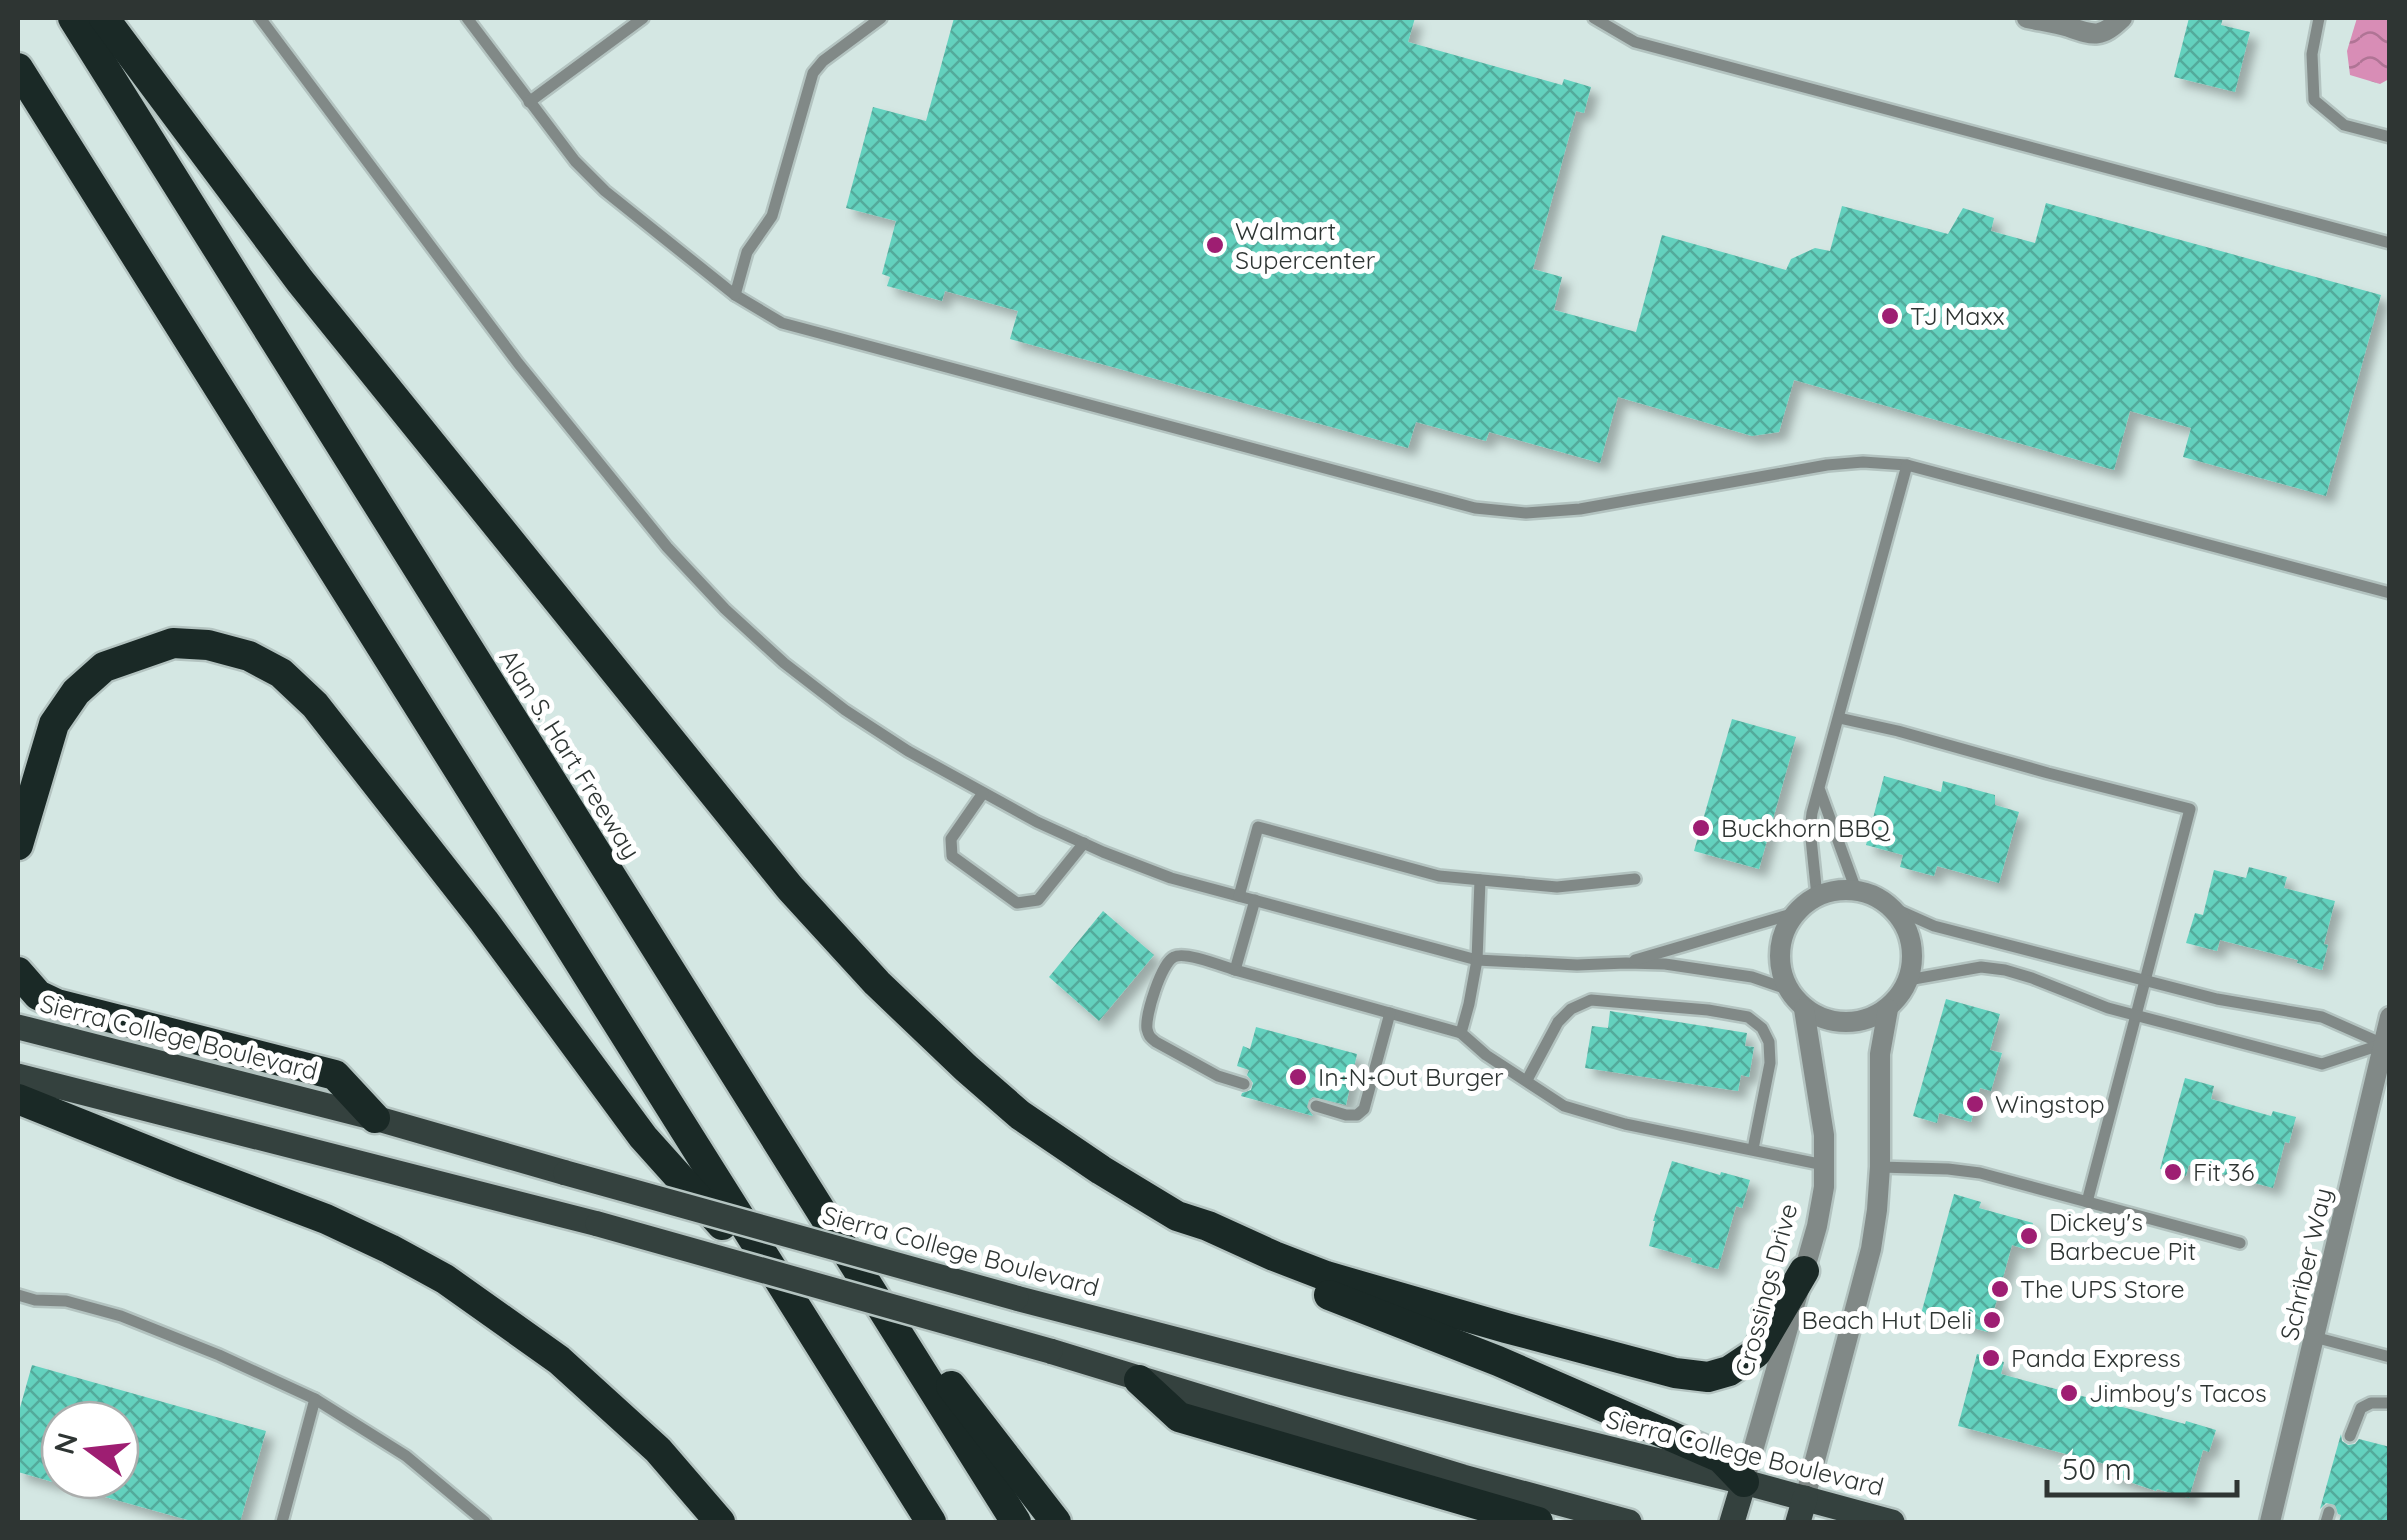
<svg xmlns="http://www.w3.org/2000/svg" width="2407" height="1540" font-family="Quicksand,sans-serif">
  <defs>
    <pattern id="water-waves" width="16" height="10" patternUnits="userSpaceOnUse" patternTransform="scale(2.5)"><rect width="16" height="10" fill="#d88db6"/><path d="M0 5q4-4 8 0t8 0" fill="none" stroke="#b07495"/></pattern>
    <pattern id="building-cross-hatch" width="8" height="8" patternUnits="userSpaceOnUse" patternTransform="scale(2.5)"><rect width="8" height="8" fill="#63d1be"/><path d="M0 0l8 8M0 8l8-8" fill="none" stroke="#52aa9b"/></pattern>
    <filter id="shadow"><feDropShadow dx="8" dy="8" stdDeviation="5" flood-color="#0004"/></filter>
  </defs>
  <rect width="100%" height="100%" fill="#d4e7e3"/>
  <!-- water -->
  <path fill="url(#water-waves)" d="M2357,18H2389V79L2380,84L2350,75L2347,51Z"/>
  <!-- building -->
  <g fill="url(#building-cross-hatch)" filter="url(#shadow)">
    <path d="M954,18H1415L1408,42L1562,85L1564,79L1591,87L1584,113L1576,111L1533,269L1562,277L1554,310L1636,332L1662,235L1786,270L1791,259L1815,248L1830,251L1842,206L1948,234L1963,208L1994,218L1991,231L2035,243L2046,203L2381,295L2326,496L2183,457L2191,428L2130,411L2114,470L1794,380L1779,432L1752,436L1618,397L1600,463L1489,432L1486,441L1416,422L1408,448L1010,339L1018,311L945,291L942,301L887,286L890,277L882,274L896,221L846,208L873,107L926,121Z"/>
    <path d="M2189,18H2223L2221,25L2250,32L2235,92L2174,77Z"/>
    <path d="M1732,719L1796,737L1759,869L1694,851Z"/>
    <path d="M1884,776L1941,792L1943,781L1995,795V805L2019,812L1999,883L1937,866L1934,876L1900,867L1903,855L1866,845Z"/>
    <path d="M2249,867L2287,877L2284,888L2335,901L2324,944L2328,945L2322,970L2297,963L2298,960L2220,940L2217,951L2186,943L2195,913L2203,915L2214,870L2246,878Z"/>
    <path d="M1103,911L1154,955L1099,1021L1049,977Z"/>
    <path d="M1946,999L2000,1014L1990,1050L2002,1053L1991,1091L1980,1088L1971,1122L1939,1113L1937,1123L1913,1116Z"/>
    <path d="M1610,1011L1747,1033L1745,1046L1754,1047L1749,1077L1741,1075L1738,1091L1585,1068L1592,1026L1608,1028Z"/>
    <path d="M1256,1027L1357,1054L1346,1105L1313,1097L1309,1100L1307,1107L1313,1116L1241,1096L1242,1093L1251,1090L1253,1083L1247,1075L1249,1070L1237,1066L1243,1046L1250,1049Z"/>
    <path d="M2185,1078L2214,1086L2211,1099L2271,1116L2273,1111L2296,1117L2289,1143L2285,1142L2273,1188L2189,1165L2186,1176L2160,1169Z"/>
    <path d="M1672,1161L1720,1175L1721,1172L1750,1180L1742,1208L1736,1206L1718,1269L1691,1262L1692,1258L1649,1246L1655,1221H1653Z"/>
    <path d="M1954,1194L1981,1202L1979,1208L2033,1223L2025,1249L2012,1245L1988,1332L1921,1314Z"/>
    <path d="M1977,1354L2004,1362L2001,1374L2185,1424L2186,1421L2216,1430L2209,1452L2203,1450L2189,1498L2157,1489L2156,1491L2106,1474L2109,1465L1958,1426Z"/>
    <path d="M32,1365L266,1431L240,1522H195L66,1486L67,1480H120V1420H60V1484L18,1472V1415Z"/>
    <path d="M2341,1434L2342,1441L2348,1445L2355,1444L2359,1439L2390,1447V1522H2339L2341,1515L2338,1514L2335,1505L2326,1503L2320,1509Z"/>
  </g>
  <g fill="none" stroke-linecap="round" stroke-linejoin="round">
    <defs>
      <g id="service">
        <path d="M260,18L518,363L667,547L725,609L784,663L845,710L908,751L1037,822L1103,852L1171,878L1477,960L1577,965L1626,963L1665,964L1752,977L1787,989"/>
        <path d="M467,18L575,161L605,191L735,295L782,323L1475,508L1526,513L1580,509L1827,465L1863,462L1907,465L2390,593"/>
        <path d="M1594,18L1635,42L2390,243"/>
        <path d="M2319,18L2312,54L2314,100L2344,125L2390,137"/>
        <path d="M529,102L643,18"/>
        <path d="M735,295L747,252L772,216L813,73L823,61L881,18"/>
        <path d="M1839,718L1898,731L2048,773L2190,809L2087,1202"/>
        <path d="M1820,791L1856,890"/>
        <path d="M983,793L951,839L952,856L1017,903L1038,900L1084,843"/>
        <path d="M1480,880L1477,960L1469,1004L1461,1033L1486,1055L1564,1106L1625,1124L1824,1165"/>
        <path d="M1239,896L1258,827L1439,876L1557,887L1635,879"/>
        <path d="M1817,896L1810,829L1812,813L1907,465"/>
        <path d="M1255,900L1235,970L1461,1033"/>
        <path d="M1889,906L1934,926L2217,999L2322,1017L2383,1044"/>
        <path d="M1635,960L1795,913"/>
        <path d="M1235,970C1222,966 1185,951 1174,957C1161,963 1145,1016 1147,1029C1149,1037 1150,1037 1156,1042L1218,1076L1244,1084"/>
        <path d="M1908,980L1981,967L2005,970L2032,978L2108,1008L2322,1064L2383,1044"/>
        <path d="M1527,1080L1558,1022L1571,1009L1591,1000L1708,1010L1748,1017L1762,1028L1769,1042L1770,1063L1753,1149"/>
        <path d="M1316,1106L1346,1115H1357L1364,1109L1390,1013"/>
        <path d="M1880,1167L1948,1169L1980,1173L2240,1243"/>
        <path d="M18,1295L35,1300L66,1301L121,1316L219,1355L315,1399L406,1456L485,1522"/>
        <path d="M2314,1337L2390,1357"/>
        <path d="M2350,1436L2361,1408L2371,1403H2390"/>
        <path d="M282,1522L315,1399"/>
        <path d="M2326,1522L2329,1512"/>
      </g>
      <g id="minor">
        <path d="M2027,18C2041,21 2056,23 2069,27C2095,36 2101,38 2122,18"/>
        <circle cx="1846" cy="956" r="66"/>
        <path d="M1744,1482L1817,1226L1824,1187V1135L1804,1009"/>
        <path d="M1805,1498L1871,1249L1877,1210L1880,1167V1054L1888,1009"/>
      </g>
      <path id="tertiary" d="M2270,1522L2390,1017"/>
      <g id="primary">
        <path d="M18,1027L375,1118L566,1173"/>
        <path d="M18,1076L598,1224"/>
        <path d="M1016,1298L1348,1384L1744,1482L1892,1522"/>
        <path d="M1050,1351L1463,1477L1629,1522"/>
        <path d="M1732,1522L1744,1482"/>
        <path d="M1798,1522L1805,1498"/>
      </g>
      <g id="motorway">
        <path d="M73,18L1016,1522"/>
        <path d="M104,18L300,281L790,888L877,983L966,1068L1020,1115L1101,1170L1177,1216L1208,1226L1274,1256L1326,1276L1506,1328L1675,1373L1708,1377L1729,1371L1756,1353L1804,1271"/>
        <path d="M18,68L931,1522"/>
        <path d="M18,845L54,724L76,692L104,667L173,643L208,645L249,656L281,673L315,705L484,921L643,1137L722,1225"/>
        <path d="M18,972L38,995L57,1004L335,1075L375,1118"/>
        <path d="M18,1099L183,1165L326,1219L390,1249L445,1279L559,1360L658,1450L720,1522"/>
        <path d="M1329,1295L1498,1361L1721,1458L1744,1482"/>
        <path d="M1139,1380L1179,1417L1538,1522"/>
        <path d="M951,1386L1056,1522"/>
      </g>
    </defs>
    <!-- service casing -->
    <use href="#service" stroke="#b3c3c0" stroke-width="16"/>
    <!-- minor casing -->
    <use href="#minor" stroke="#b3c3c0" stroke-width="25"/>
    <!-- tertiary casing -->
    <use href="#tertiary" stroke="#b3c3c0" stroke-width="25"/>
    <!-- primary casing -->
    <use href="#primary" stroke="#b3c3c0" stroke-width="30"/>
    <!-- motorway casing -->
    <use href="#motorway" stroke="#b3c3c0" stroke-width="35"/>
    <!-- service -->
    <use href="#service" stroke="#818987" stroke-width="11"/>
    <!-- minor -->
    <use href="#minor" stroke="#818987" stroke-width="20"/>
    <!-- tertiary -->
    <use href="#tertiary" stroke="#818987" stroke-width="20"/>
    <!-- primary -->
    <use href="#primary" stroke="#34413e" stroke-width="25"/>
    <!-- motorway -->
    <use href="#motorway" stroke="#1a2926" stroke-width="30"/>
    <defs>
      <g id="primary-bridge">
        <path d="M566,1173L1016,1298"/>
        <path d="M598,1224L1050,1351"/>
      </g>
    </defs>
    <!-- primary-bridge casing -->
    <use href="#primary-bridge" stroke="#b3c3c0" stroke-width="30" stroke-linecap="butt"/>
    <!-- primary-bridge -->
    <use href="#primary-bridge" stroke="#34413e" stroke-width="25"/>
  </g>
  <!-- markers -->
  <g fill="#9e1e72" stroke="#fff" stroke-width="4">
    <circle cx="1215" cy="245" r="10"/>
    <circle cx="1890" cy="316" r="10"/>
    <circle cx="1701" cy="828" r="10"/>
    <circle cx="1298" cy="1077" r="10"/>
    <circle cx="1975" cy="1104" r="10"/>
    <circle cx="2173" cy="1172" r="10"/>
    <circle cx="2029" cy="1236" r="10"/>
    <circle cx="2000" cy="1289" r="10"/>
    <circle cx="1992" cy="1320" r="10"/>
    <circle cx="1991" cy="1358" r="10"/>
    <circle cx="2069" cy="1393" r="10"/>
  </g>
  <g text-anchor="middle" stroke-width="10" stroke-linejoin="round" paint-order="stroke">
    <!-- poi labels -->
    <g font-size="25" fill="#2e3533" stroke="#fff" text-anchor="start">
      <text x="1235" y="240">Walmart<tspan x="1235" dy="29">Supercenter</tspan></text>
      <text x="1910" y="325">TJ Maxx</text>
      <text x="1721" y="837">Buckhorn BBQ</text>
      <text x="1318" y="1086">In-N-Out Burger</text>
      <text x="1995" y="1113">Wingstop</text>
      <text x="2193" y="1181">Fit 36</text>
      <text x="2049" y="1231">Dickey's<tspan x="2049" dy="29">Barbecue Pit</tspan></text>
      <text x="2020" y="1298">The UPS Store</text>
      <text x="1972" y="1329" text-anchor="end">Beach Hut Deli</text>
      <text x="2011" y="1367">Panda Express</text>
      <text x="2089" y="1402">Jimboy's Tacos</text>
    </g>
    <!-- street labels -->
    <g font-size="25" fill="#2e3533" stroke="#fff">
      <text transform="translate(570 754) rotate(58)" y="9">Alan S. Hart Freeway</text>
      <text transform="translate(179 1037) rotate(14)" y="9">Sierra College Boulevard</text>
      <text transform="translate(961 1251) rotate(15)" y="9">Sierra College Boulevard</text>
      <text transform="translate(2306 1264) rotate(-77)" y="9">Schriber Way</text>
      <text transform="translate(1766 1290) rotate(-75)" y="9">Crossings Drive</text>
      <text transform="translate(1745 1453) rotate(14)" y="9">Sierra College Boulevard</text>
    </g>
  </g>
  <!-- border -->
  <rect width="2407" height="1540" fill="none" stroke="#2e3533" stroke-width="40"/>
  <!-- north arrow -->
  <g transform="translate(90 1450) rotate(285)"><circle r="48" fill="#ffffff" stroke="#abaead" stroke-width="2.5"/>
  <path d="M0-8L18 38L0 25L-18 38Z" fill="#9e1e72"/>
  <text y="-15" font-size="28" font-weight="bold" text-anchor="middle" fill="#2e3533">N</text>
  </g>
  <!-- scale -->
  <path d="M2047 1480v15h190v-15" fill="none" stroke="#2e3533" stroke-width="5"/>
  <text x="2062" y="1480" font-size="30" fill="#2e3533" stroke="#ffffff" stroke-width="8" paint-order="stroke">50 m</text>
</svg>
